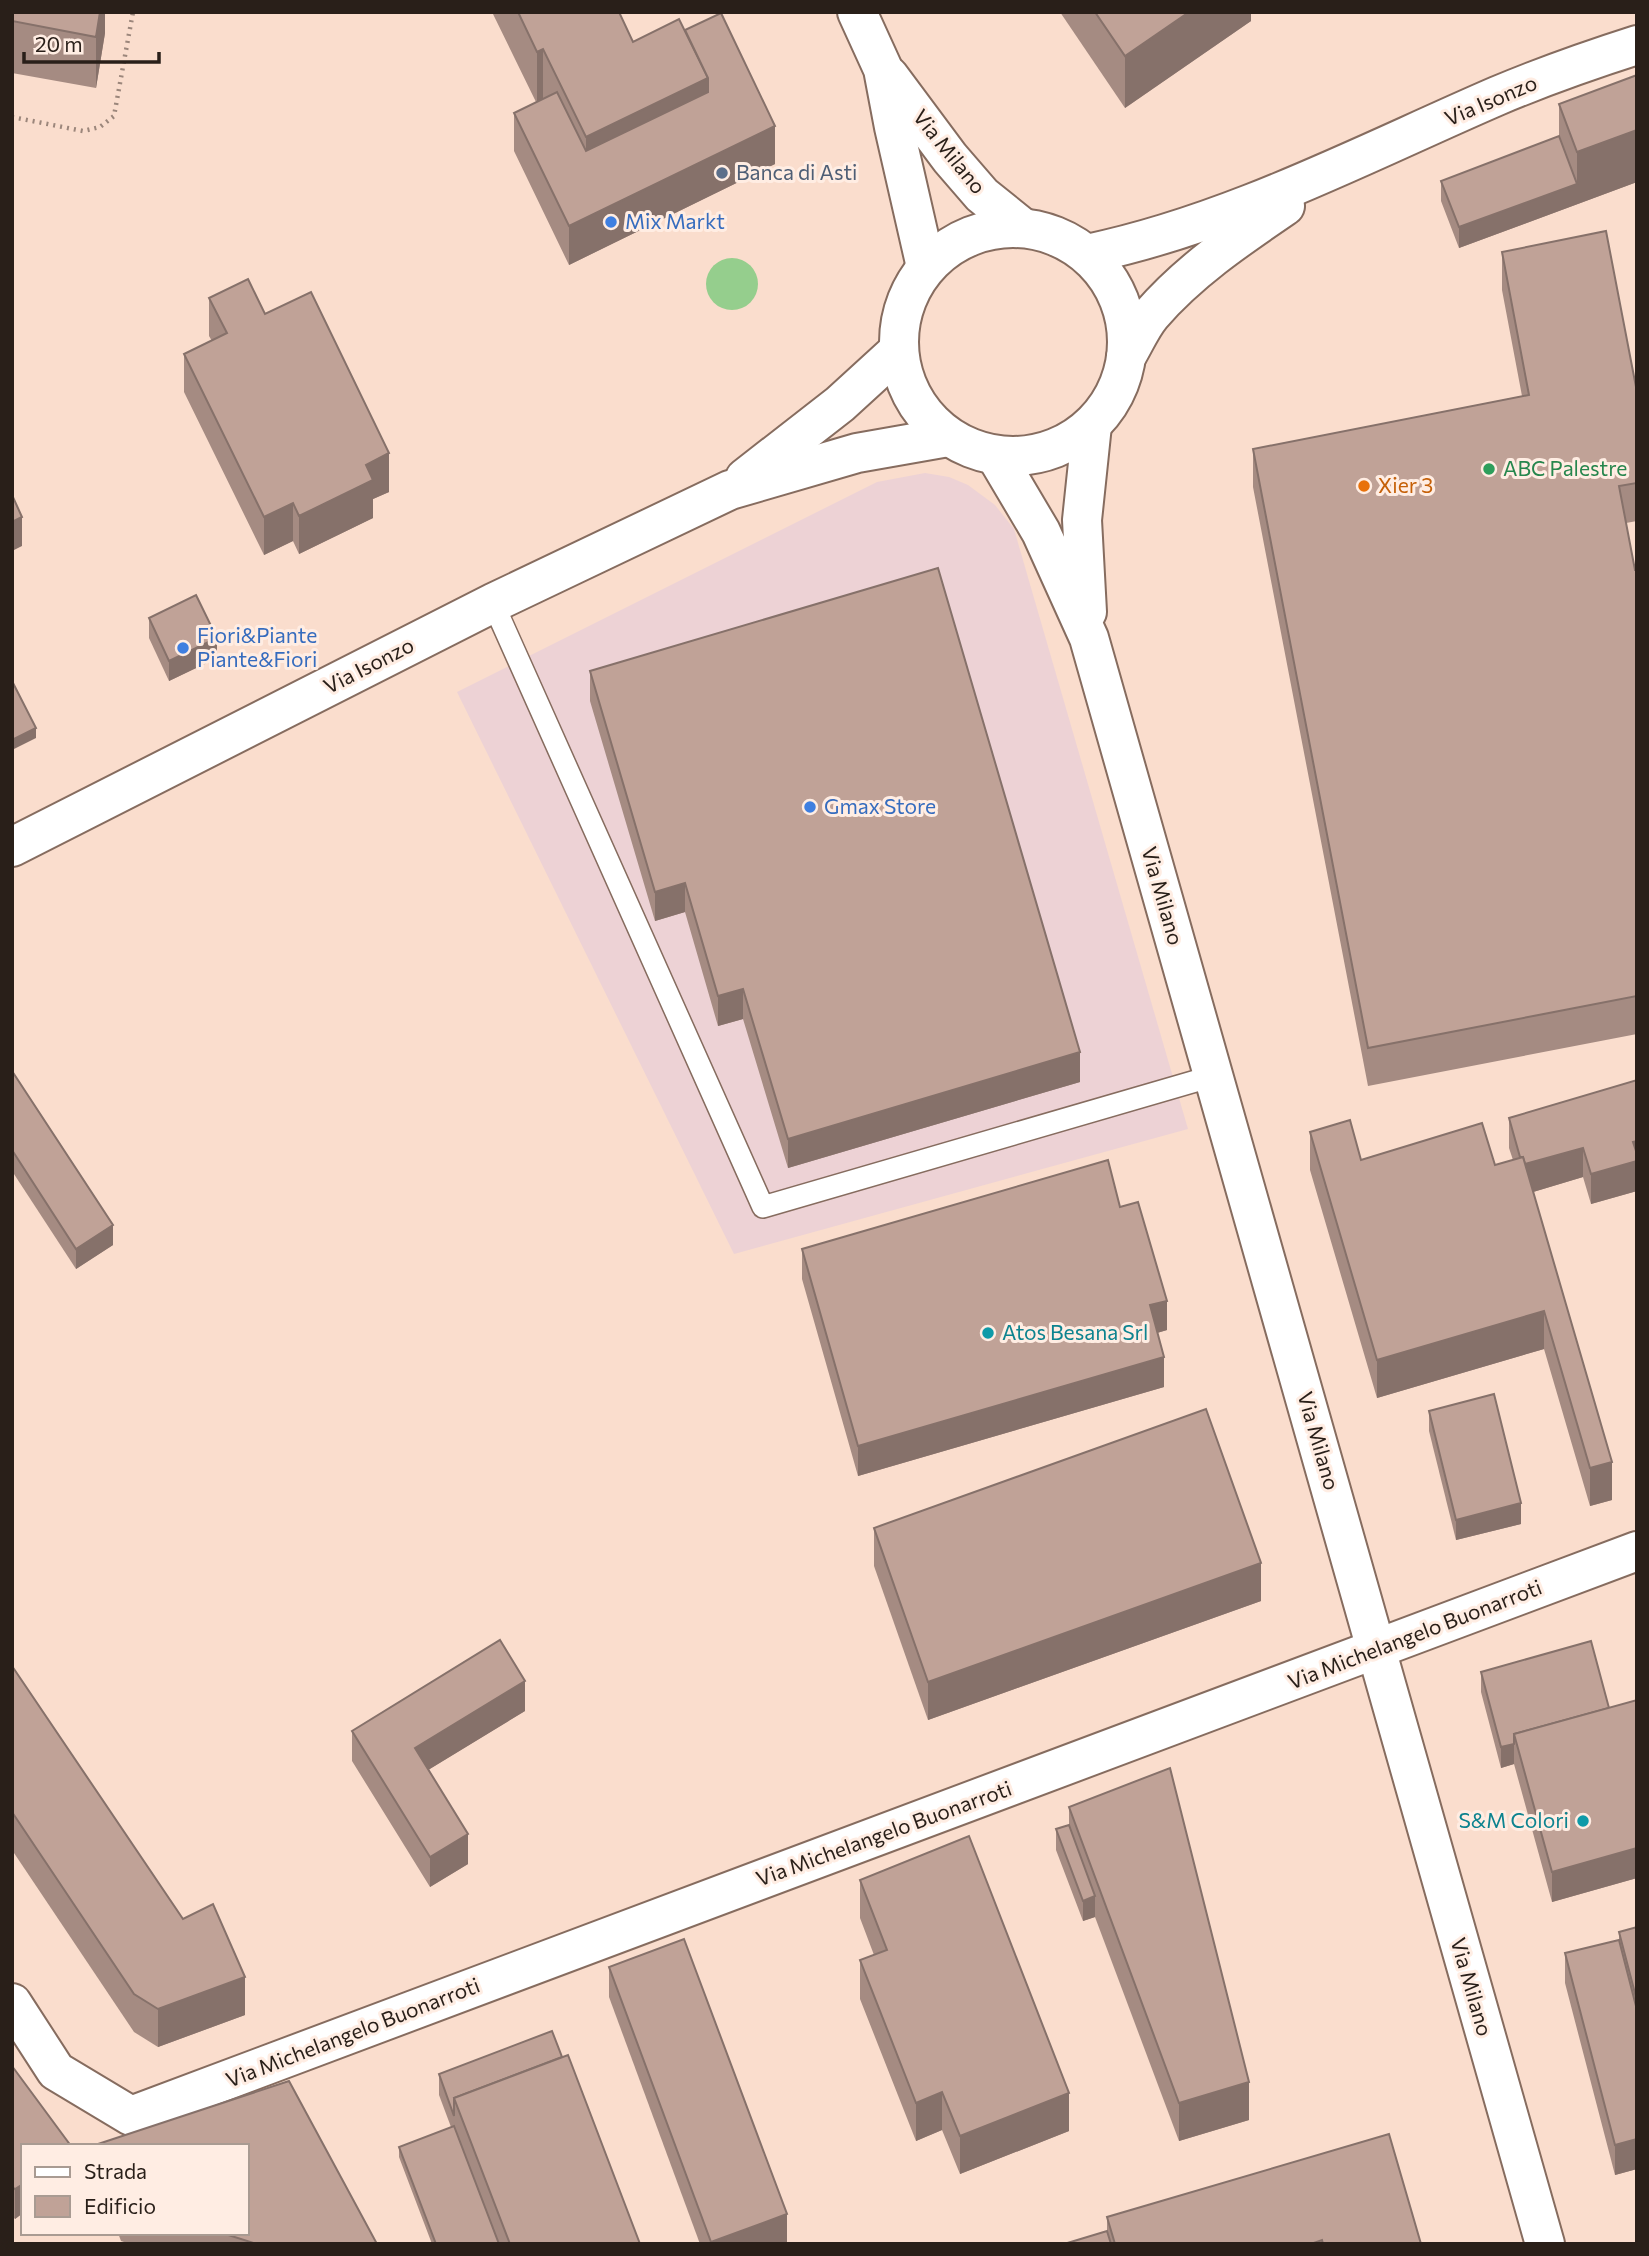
<svg xmlns="http://www.w3.org/2000/svg" width="1649" height="2256" font-family="Commissioner,sans-serif">
  <rect width="100%" height="100%" fill="#faddcd"/>
  <!-- commercial -->
  <path fill="#edd2d5" d="M925,473L949,477L968,485L995,505L1014,529L1188,1129L734,1254L457,692L877,482Z"/>
  <!-- green -->
  <circle fill="#95ce8d" cx="732" cy="284" r="26"/>
  <g fill="none" stroke-linecap="round" stroke-linejoin="round">
    <defs>
      <path id="service" d="M493,603L763,1207L1213,1076"/>
      <g id="minor">
        <path d="M857,12L883,69L894,127L926,267"/>
        <path d="M889,76L950,158L982,195L1023,228"/>
        <path d="M12,2003L56,2071L131,2116L1637,1551"/>
      </g>
      <g id="tertiary">
        <circle cx="1013" cy="342" r="114"/>
        <path d="M1087,254C1231,224 1363,154 1497,96C1542,77 1590,60 1637,45"/>
        <path d="M1126,357C1134,344 1141,327 1151,315C1189,271 1238,238 1285,206"/>
        <path d="M996,456L1041,532L1089,638L1545,2244"/>
        <path d="M745,478L840,404L898,351"/>
        <path d="M1087,612L1082,520L1092,425"/>
        <path d="M12,847L493,603L730,490L857,453L948,437"/>
      </g>
    </defs>
    <!-- service casing -->
    <use href="#service" stroke="#866c5f" stroke-width="24"/>
    <!-- minor casing -->
    <use href="#minor" stroke="#866c5f" stroke-width="42"/>
    <!-- tertiary casing -->
    <use href="#tertiary" stroke="#866c5f" stroke-width="42"/>
    <!-- path -->
    <path stroke="#9b867b" stroke-width="4.5" stroke-dasharray="2 5" stroke-linecap="butt" d="M12,117L83,131L100,127L114,116L133,12"/>
    <!-- service -->
    <use href="#service" stroke="#fff" stroke-width="21"/>
    <!-- minor -->
    <use href="#minor" stroke="#fff" stroke-width="38"/>
    <!-- tertiary -->
    <use href="#tertiary" stroke="#fff" stroke-width="38"/>
  </g>
  <!-- wall -->
  <g fill="#a58b82">
    <path d="M12,12H110V14L105,13V33L96,88L12,73Z"/>
    <path d="M492,12H619L633,42L685,30L775,164L569,265L514,151V113L536,102Z"/>
    <path d="M1060,12H1251V21L1125,108Z"/>
    <path d="M1637,75V182L1459,248L1441,201V181L1559,136V104Z"/>
    <path d="M1502,252L1637,392V521L1626,523L1635,570H1637V1034L1368,1086L1253,487V449L1522,396L1502,290Z"/>
    <path d="M209,298L265,314L389,492L373,499V518L299,554L293,541L264,555L184,392V354L212,341L209,336Z"/>
    <path d="M149,618L217,658L169,681L149,638Z"/>
    <path d="M590,671L1080,1082L788,1168L743,1019L718,1026L685,912L655,921L590,701Z"/>
    <path d="M12,1071L113,1245L76,1269L12,1171Z"/>
    <path d="M1637,1080V1191L1591,1204L1583,1177L1533,1192L1612,1500L1590,1506L1544,1349L1377,1398L1310,1170V1132L1361,1160L1495,1165L1513,1160L1509,1148V1118Z"/>
    <path d="M1120,1207L1167,1330L1157,1333L1164,1387L858,1476L802,1279V1249Z"/>
    <path d="M1429,1411L1521,1524L1456,1540L1429,1431Z"/>
    <path d="M874,1528L1261,1601L928,1720L874,1566Z"/>
    <path d="M12,1666L245,2015L158,2047L134,2032L12,1850Z"/>
    <path d="M1481,1672L1609,1708L1637,1700V1878L1552,1902L1514,1764L1501,1768L1481,1692Z"/>
    <path d="M525,1711L428,1770L468,1864L430,1887L352,1761V1731Z"/>
    <path d="M1069,1807L1249,2120L1179,2141L1095,1917L1083,1921L1056,1850V1829L1069,1825Z"/>
    <path d="M860,1880L1069,2131L960,2174L942,2130L916,2141L860,1999V1960L874,1955L860,1918Z"/>
    <path d="M1637,1927V2169L1615,2175L1565,1983V1953L1619,1940V1932Z"/>
    <path d="M609,1967L787,2244H700L609,1997Z"/>
    <path d="M562,2057L640,2244H432L399,2157V2147L451,2127L439,2095V2074Z"/>
    <path d="M12,2066L23,2146V2213L15,2219L12,2216Z"/>
    <path d="M1107,2217L1421,2244H1064L1107,2231Z"/>
    <path d="M118,2233H247L377,2244H130L121,2241Z"/>
  </g>
  <!-- shaded-wall -->
  <g fill="#86716a">
    <path d="M100,12H105V33L96,88V37Z"/>
    <path d="M1189,12H1251V21L1125,108V56Z"/>
    <path d="M543,49V100L537,104V52Z"/>
    <path d="M708,78V130L586,189V137Z"/>
    <path d="M775,126V164L569,265V226Z"/>
    <path d="M1637,130V182L1459,248V227L1577,184V152Z"/>
    <path d="M389,453V492L373,499V518L299,554V516L366,465Z"/>
    <path d="M293,503V541L264,555V517Z"/>
    <path d="M22,517V546L12,551V522Z"/>
    <path d="M217,638V658L169,681V661Z"/>
    <path d="M36,728V738L12,750V740Z"/>
    <path d="M685,883V912L655,921V892Z"/>
    <path d="M743,989V1019L718,1026V996Z"/>
    <path d="M1080,1052V1082L788,1168V1139Z"/>
    <path d="M1637,1141V1191L1591,1204V1174L1633,1142Z"/>
    <path d="M1583,1148V1177L1523,1195V1165Z"/>
    <path d="M113,1225V1245L76,1269V1249Z"/>
    <path d="M1167,1301V1330L1150,1335V1305Z"/>
    <path d="M1544,1311V1349L1377,1398V1360Z"/>
    <path d="M1164,1357V1387L858,1476V1446Z"/>
    <path d="M1612,1462V1500L1590,1506V1468Z"/>
    <path d="M1521,1503V1524L1456,1540V1520Z"/>
    <path d="M1261,1563V1601L928,1720V1682Z"/>
    <path d="M525,1681V1711L415,1778V1748Z"/>
    <path d="M1514,1744V1764L1501,1768V1747Z"/>
    <path d="M468,1834V1864L430,1887V1857Z"/>
    <path d="M1637,1848V1878L1552,1902V1872Z"/>
    <path d="M1095,1896V1917L1083,1921V1901Z"/>
    <path d="M245,1977V2015L158,2047V2009Z"/>
    <path d="M1249,2082V2120L1179,2141V2103Z"/>
    <path d="M942,2092V2130L916,2141V2103Z"/>
    <path d="M1069,2093V2131L960,2174V2136Z"/>
    <path d="M1637,2139V2169L1615,2175V2145Z"/>
    <path d="M23,2184V2213L15,2219V2189Z"/>
    <path d="M787,2214V2244H711V2242Z"/>
  </g>
  <!-- building -->
  <g fill="#c0a297" stroke="#86716a" stroke-width="2">
    <path d="M12,12H100L96,37L12,21Z"/>
    <path d="M518,12H619L633,42L679,19L708,78L586,137L543,49L537,52Z"/>
    <path d="M1095,12H1189L1125,56Z"/>
    <path d="M721,13L775,126L569,226L514,113L557,92L586,151L708,92V78L685,30Z"/>
    <path d="M1637,75V130L1577,152L1559,104Z"/>
    <path d="M1559,136L1577,184L1459,227L1441,181Z"/>
    <path d="M1606,231L1637,392V483L1619,486L1635,570H1637V996L1368,1048L1253,449L1529,395L1502,252Z"/>
    <path d="M248,279L265,314L311,292L389,453L366,465L373,480L299,516L293,503L264,517L184,354L227,333L209,298Z"/>
    <path d="M12,495L22,517L12,522Z"/>
    <path d="M938,568L1080,1052L788,1139L743,989L718,996L685,883L655,892L590,671Z"/>
    <path d="M196,595L217,638L169,661L149,618Z"/>
    <path d="M12,681L36,728L12,740Z"/>
    <path d="M12,1071L113,1225L76,1249L12,1150Z"/>
    <path d="M1637,1080V1141L1633,1142L1637,1154V1161L1591,1174L1583,1148L1525,1164L1523,1157H1520L1509,1118Z"/>
    <path d="M1350,1120L1361,1160L1482,1123L1495,1165L1523,1157L1612,1462L1590,1468L1544,1311L1377,1360L1310,1132Z"/>
    <path d="M1108,1160L1120,1207L1138,1202L1167,1301L1150,1305L1164,1357L858,1446L802,1249Z"/>
    <path d="M1494,1394L1521,1503L1456,1520L1429,1411Z"/>
    <path d="M1206,1409L1261,1563L928,1682L874,1528Z"/>
    <path d="M500,1640L525,1681L415,1748L468,1834L430,1857L352,1731Z"/>
    <path d="M1591,1641L1609,1708L1514,1734V1744L1501,1747L1481,1672Z"/>
    <path d="M12,1666L183,1919L213,1904L245,1977L158,2009L134,1994L12,1812Z"/>
    <path d="M1637,1700V1848L1552,1872L1514,1734Z"/>
    <path d="M1170,1768L1249,2082L1179,2103L1069,1807Z"/>
    <path d="M1069,1825L1095,1896L1083,1901L1056,1829Z"/>
    <path d="M969,1836L1069,2093L960,2136L942,2092L916,2103L860,1960L887,1950L860,1880Z"/>
    <path d="M1637,1927V2001L1619,1932Z"/>
    <path d="M684,1939L787,2214L711,2242L609,1967Z"/>
    <path d="M1619,1940L1637,2010V2139L1615,2145L1565,1953Z"/>
    <path d="M552,2031L562,2057L454,2098V2116L439,2074Z"/>
    <path d="M568,2055L640,2244H510L454,2098Z"/>
    <path d="M12,2066L71,2146H23V2184L15,2189L12,2187Z"/>
    <path d="M289,2081L377,2244H257L222,2233H247V2146H98V2144Z"/>
    <path d="M454,2126L499,2244H436L399,2147Z"/>
    <path d="M1389,2134L1421,2244H1323L1322,2240L1311,2244H1115L1107,2217Z"/>
    <path d="M1107,2231L1111,2244H1064Z"/>
  </g>
  <!-- markers -->
  <circle fill="#5c6f8a" stroke="#ffede3" stroke-width="2.5" cx="722" cy="173" r="7"/>
  <g fill="#3f7fe0" stroke="#ffede3" stroke-width="2.5">
    <circle cx="611" cy="222" r="7"/>
    <circle cx="183" cy="648" r="7"/>
    <circle cx="810" cy="807" r="7"/>
  </g>
  <circle fill="#2e9e5b" stroke="#ffede3" stroke-width="2.5" cx="1489" cy="469" r="7"/>
  <circle fill="#e8710a" stroke="#ffede3" stroke-width="2.5" cx="1364" cy="486" r="7"/>
  <g fill="#0f9aa8" stroke="#ffede3" stroke-width="2.5">
    <circle cx="988" cy="1333" r="7"/>
    <circle cx="1583" cy="1821" r="7"/>
  </g>
  <g text-anchor="middle" stroke-width="6" stroke-linejoin="round" paint-order="stroke">
    <!-- street labels -->
    <g font-size="21" fill="#291f19" stroke="#ffede3">
      <text transform="translate(1491 101) rotate(-23)" y="7">Via Isonzo</text>
      <text transform="translate(949 152) rotate(51)" y="7">Via Milano</text>
      <text transform="translate(369 666) rotate(-27)" y="7">Via Isonzo</text>
      <text transform="translate(1162 896) rotate(74)" y="7">Via Milano</text>
      <text transform="translate(1318 1441) rotate(74)" y="7">Via Milano</text>
      <text transform="translate(1415 1635) rotate(-21)" y="7">Via Michelangelo Buonarroti</text>
      <text transform="translate(884 1834) rotate(-20)" y="7">Via Michelangelo Buonarroti</text>
      <text transform="translate(1471 1987) rotate(74)" y="7">Via Milano</text>
      <text transform="translate(353 2033) rotate(-21)" y="7">Via Michelangelo Buonarroti</text>
    </g>
    <!-- service labels -->
    <g font-size="21" fill="#4e5e75" stroke="#ffede3" text-anchor="start">
      <text x="736" y="180">Banca di Asti</text>
    </g>
    <!-- shop labels -->
    <g font-size="21" fill="#366cbe" stroke="#ffede3" text-anchor="start">
      <text x="625" y="229">Mix Markt</text>
      <text x="197" y="643">Fiori&amp;Piante<tspan x="197" dy="24">Piante&amp;Fiori</tspan></text>
      <text x="824" y="814">Gmax Store</text>
    </g>
    <!-- leisure labels -->
    <g font-size="21" fill="#27864d" stroke="#ffede3" text-anchor="start">
      <text x="1503" y="476">ABC Palestre</text>
    </g>
    <!-- food labels -->
    <g font-size="21" fill="#c56008" stroke="#ffede3" text-anchor="start">
      <text x="1378" y="493">Xier 3</text>
    </g>
    <!-- culture labels -->
    <g font-size="21" fill="#0d838f" stroke="#ffede3" text-anchor="start">
      <text x="1002" y="1340">Atos Besana Srl</text>
      <text x="1569" y="1828" text-anchor="end">S&amp;M Colori</text>
    </g>
  </g>
  <!-- border -->
  <rect width="1649" height="2256" fill="none" stroke="#291f19" stroke-width="28"/>
  <!-- legend -->
  <rect x="21" y="2144" width="228" height="91" fill="#ffede3" stroke="#a99b92" stroke-width="2"/>
  <rect x="35" y="2167" width="35" height="10" fill="#ffffff" stroke="#a99b92" stroke-width="2"/>
  <text x="84" y="2179" font-size="21" fill="#291f19">Strada</text>
  <rect x="35" y="2196" width="35" height="21" fill="#c0a297" stroke="#a99b92" stroke-width="2"/>
  <text x="84" y="2214" font-size="21" fill="#291f19">Edificio</text>
  <!-- scale -->
  <path d="M24 52v10h135v-10" fill="none" stroke="#291f19" stroke-width="3.5"/>
  <text x="35" y="52" font-size="21" fill="#291f19" stroke="#ffede3" stroke-width="5" paint-order="stroke">20 m</text>
</svg>
